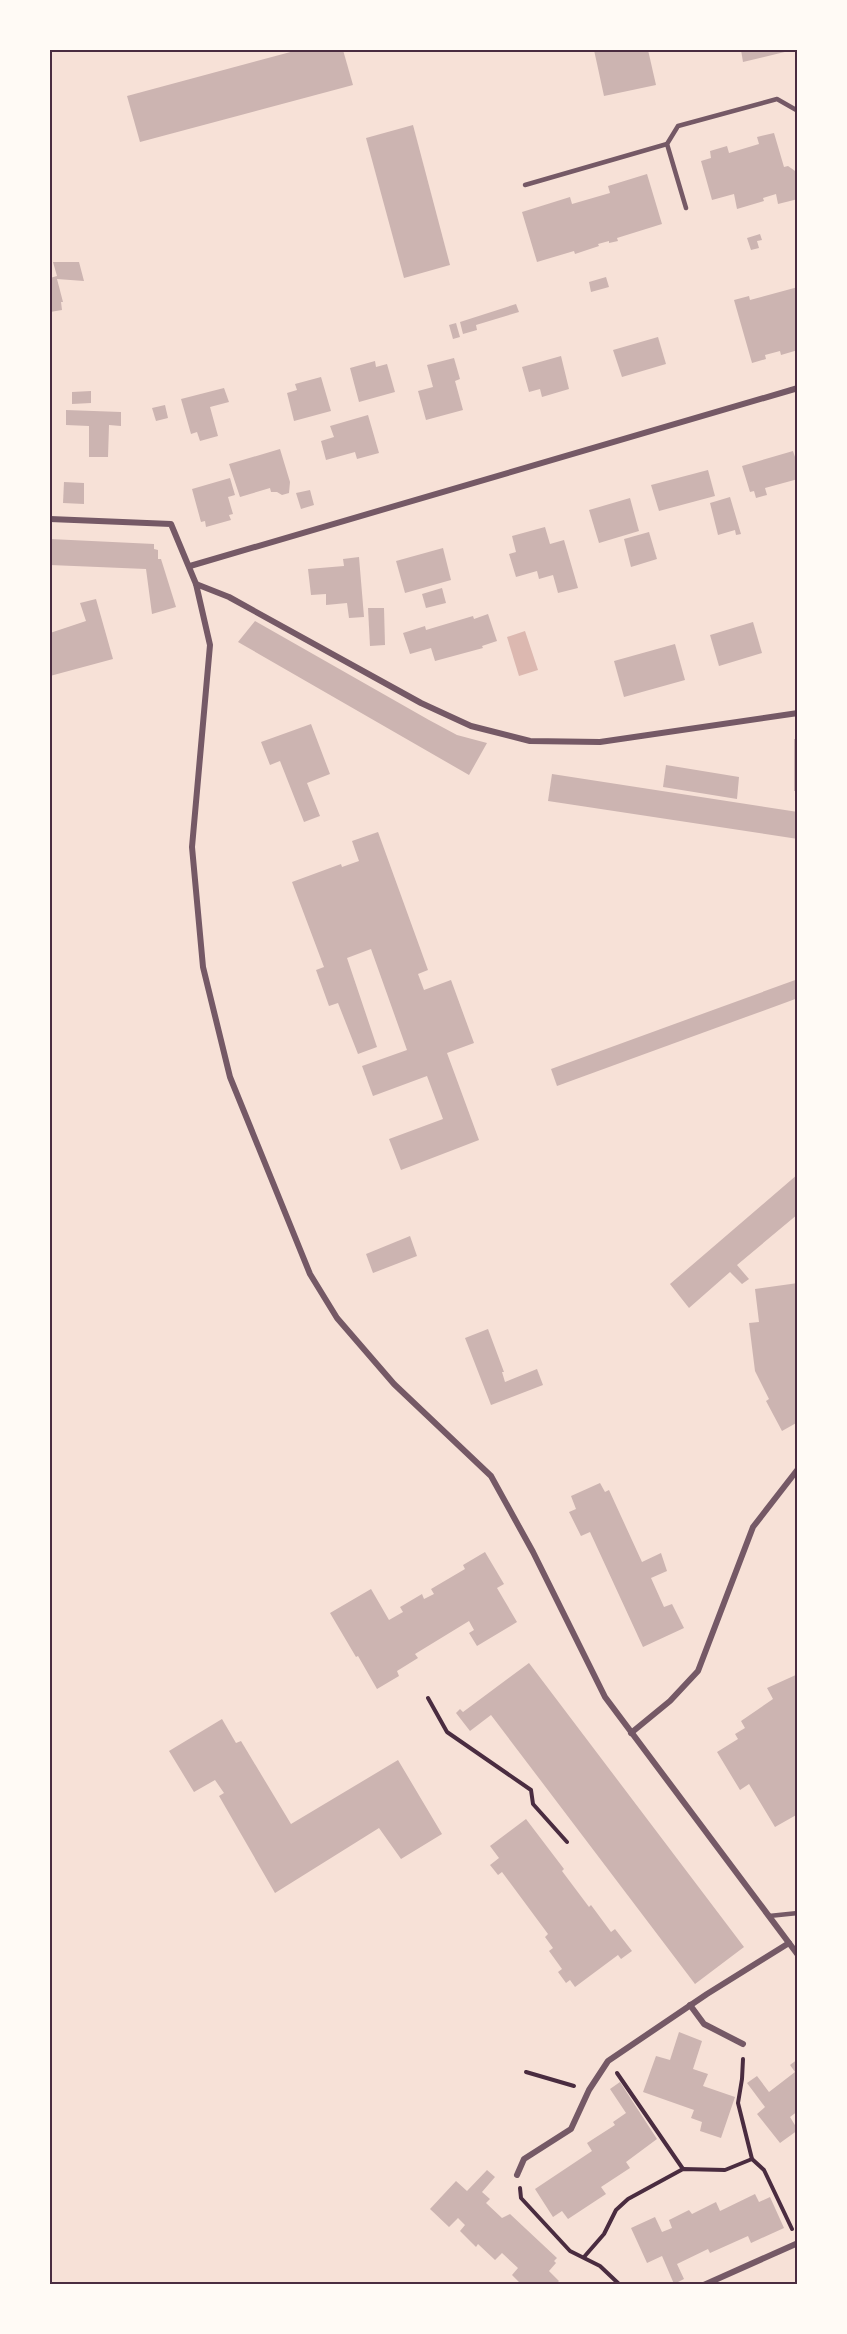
<svg xmlns="http://www.w3.org/2000/svg" width="847" height="2334" font-family="'DM Sans',sans-serif">
  <rect width="100%" height="100%" fill="#f7e1d7"/>
  <!-- water -->
  <path fill="#dcb8b0" d="M525,631L538,670L519,676L507,637Z"/>
  <!-- building -->
  <g fill="#ccb4b1">
    <path d="M298,50H343L353,85L140,142L127,96Z"/>
    <path d="M594,50H648L656,85L604,96Z"/>
    <path d="M741,50H793L743,62Z"/>
    <path d="M413,125L450,265L404,278L366,138Z"/>
    <path d="M774,133L784,167L788,166L798,173V199L778,204L776,194L763,198L764,201L737,209L734,194L712,200L701,161L711,158L710,151L727,146L729,153L759,144L757,137Z"/>
    <path d="M647,174L662,224L617,238L618,241L609,243V241L598,244L599,246L575,254L574,251L537,262L522,212L570,197L572,204L610,193L608,186Z"/>
    <path d="M760,234L762,240L757,241L759,248L751,250L747,238Z"/>
    <path d="M53,262H79L84,281L57,279L63,302H61L62,310L50,312V278L57,276Z"/>
    <path d="M606,277L609,287L591,292L589,282Z"/>
    <path d="M798,287V350L781,355L780,351L765,355L766,359L752,363L734,300L749,296L750,300Z"/>
    <path d="M516,304L519,312L476,325L477,330L463,334L460,322Z"/>
    <path d="M456,323L460,337L453,339L449,325Z"/>
    <path d="M658,337L666,364L622,377L613,350Z"/>
    <path d="M561,356L569,389L542,397L540,389L529,392L522,367Z"/>
    <path d="M454,358L460,379L455,381L463,410L426,420L418,391L433,387L427,365Z"/>
    <path d="M375,361L376,367L387,364L395,392L359,402L350,368Z"/>
    <path d="M321,377L331,411L294,421L287,393L297,390L295,384Z"/>
    <path d="M224,388L229,402L210,407L218,436L200,441L197,432L191,434L181,399Z"/>
    <path d="M91,391V403L72,404V392Z"/>
    <path d="M165,405L168,418L156,421L152,408Z"/>
    <path d="M66,410L121,412V426L109,425L108,457H89V426L66,425Z"/>
    <path d="M368,415L379,453L357,459L355,452L326,460L321,441L334,437L330,426Z"/>
    <path d="M280,449L290,482L289,493L282,495L277,492H271L270,488L240,497L229,464Z"/>
    <path d="M793,451L798,466V479L765,488L767,495L756,498L754,491L750,492L742,466Z"/>
    <path d="M708,470L715,496L659,511L651,485Z"/>
    <path d="M230,478L235,495L228,497L233,514L229,515L231,520L206,527L205,521L201,522L192,489Z"/>
    <path d="M64,482L84,483V504L63,503Z"/>
    <path d="M310,490L314,505L301,509L296,493Z"/>
    <path d="M730,497L741,534L736,535L735,530L718,535L710,503Z"/>
    <path d="M630,498L639,531L599,543L589,510Z"/>
    <path d="M545,527L550,544L564,540L578,588L558,593L553,575L539,579L537,571L516,577L509,554L516,552L512,536Z"/>
    <path d="M649,532L657,559L631,567L624,539Z"/>
    <path d="M50,539L154,544V549L158,550V559H161L176,607L152,614L146,569L50,565Z"/>
    <path d="M443,548L451,580L405,593L396,561Z"/>
    <path d="M359,557L364,617L349,618L347,603L326,605V594L311,595L308,569L344,566L343,559Z"/>
    <path d="M442,588L446,603L426,608L422,594Z"/>
    <path d="M96,599L113,659L50,676V633L86,621L80,603Z"/>
    <path d="M368,608H384L385,645L370,646Z"/>
    <path d="M488,614L497,641L482,646L483,648L435,661L431,648L410,654L403,633L425,626L426,630L473,616L474,619Z"/>
    <path d="M255,621L429,720L457,735L487,743L469,775L238,642Z"/>
    <path d="M753,622L762,653L719,666L710,635Z"/>
    <path d="M675,644L685,680L624,697L614,661Z"/>
    <path d="M311,724L330,774L307,783L320,816L304,822L280,761L270,765L261,742Z"/>
    <rect x="794" y="739" width="4" height="52"/>
    <path d="M666,765L739,777L737,799L663,787Z"/>
    <path d="M552,774L798,812V839L548,801Z"/>
    <path d="M378,832L428,970L418,974L424,990L451,980L474,1043L447,1053L479,1140L401,1170L389,1139L443,1119L427,1076L373,1096L362,1066L407,1050L371,949L347,958L377,1047L358,1054L338,1003L329,1006L316,970L324,967L292,882L341,864L342,867L359,861L352,841Z"/>
    <path d="M798,979V998L557,1086L551,1069Z"/>
    <path d="M798,1174V1214L737,1265L749,1279L742,1284L730,1272L689,1308L670,1284Z"/>
    <path d="M410,1236L417,1256L373,1273L366,1254Z"/>
    <path d="M798,1283V1422L782,1431L766,1401L769,1399L755,1371L749,1323L759,1322L755,1289Z"/>
    <path d="M488,1329L504,1372H502L505,1382L537,1369L543,1385L491,1405L465,1338Z"/>
    <path d="M600,1483L605,1492L609,1490L642,1562L661,1553L667,1571L651,1578L664,1607L672,1604L684,1628L643,1647L590,1532L581,1536L569,1512L576,1509L571,1496Z"/>
    <path d="M485,1552L504,1584L497,1588L517,1622L477,1646L469,1633L474,1630L469,1621L415,1654L418,1658L397,1671L399,1676L377,1689L358,1656L356,1657L330,1613L371,1589L389,1620L403,1612L400,1607L422,1594L424,1599L434,1594L431,1589L465,1569L463,1565Z"/>
    <path d="M529,1663L744,1947L695,1984L491,1715L470,1731L456,1713L460,1709L463,1712Z"/>
    <path d="M798,1674V1814L775,1827L749,1784L740,1790L717,1752L738,1739L735,1734L745,1728L741,1721L773,1699L767,1688Z"/>
    <path d="M222,1719L236,1743L241,1741L291,1824L398,1760L442,1834L401,1859L379,1828L275,1893L219,1796L224,1793L215,1780L194,1792L169,1751Z"/>
    <path d="M526,1819L564,1869L562,1871L589,1907L591,1905L611,1932L615,1929L632,1951L621,1959L618,1955L575,1987L570,1980L566,1983L558,1972L562,1969L549,1951L553,1948L545,1937L548,1934L502,1872L498,1875L490,1865L499,1858L490,1846Z"/>
    <path d="M679,2032L702,2041L693,2069L708,2074L703,2086L735,2097L721,2138L700,2131L702,2122L691,2118L694,2110L643,2092L656,2056L670,2060Z"/>
    <path d="M798,2059V2111L790,2117L798,2130L780,2143L757,2114L765,2107L747,2083L757,2076L769,2092L795,2072L790,2065Z"/>
    <path d="M620,2082L657,2139L626,2162L630,2168L601,2187L606,2194L568,2219L562,2211L553,2217L535,2189L592,2151L587,2143L615,2125L613,2122L626,2113L610,2089Z"/>
    <path d="M487,2170L495,2177L482,2192L490,2199L486,2203L502,2218L510,2214L557,2258L554,2261L556,2263L549,2271L559,2281L556,2284H521L512,2275L518,2268L502,2253L495,2260L478,2244L476,2247L460,2231L465,2225L458,2218L449,2227L430,2209L456,2181L467,2191Z"/>
    <path d="M755,2194L759,2202L770,2197L784,2228L751,2243L748,2236L710,2253L708,2249L677,2264L684,2279L674,2284L662,2256L647,2263L631,2228L655,2217L662,2232L672,2228L669,2220L689,2210L692,2214L716,2202L720,2211Z"/>
  </g>
  <g fill="none" stroke-linecap="round" stroke-linejoin="round">
    <!-- path -->
    <g stroke="#4a2c40" stroke-width="4">
      <path d="M428,1698L447,1732L531,1790L533,1804L567,1842"/>
      <path d="M743,2059L742,2079L738,2103L752,2159L764,2170L792,2229"/>
      <path d="M526,2072L574,2086"/>
      <path d="M617,2073L683,2169"/>
      <path d="M520,2188L521,2198L570,2251L600,2266L619,2284"/>
      <path d="M584,2257L604,2234L616,2210L628,2199L683,2169L725,2170L752,2159"/>
    </g>
    <!-- service -->
    <g stroke="#755966" stroke-width="4.5">
      <path d="M525,185L667,144"/>
      <path d="M686,208L667,144L678,126L777,99L798,111"/>
      <path d="M769,1916L798,1913"/>
    </g>
    <!-- minor -->
    <g stroke="#755966" stroke-width="6">
      <path d="M50,519L171,524L196,584L210,645L192,847L203,967L230,1077L310,1274L337,1318L394,1384L491,1476L533,1552L605,1697L798,1955"/>
      <path d="M190,566L798,388"/>
      <path d="M196,584L229,597L421,703L471,726L530,741L600,742L798,713"/>
      <path d="M631,1733L670,1701L698,1671L753,1527L798,1469"/>
      <path d="M690,2005L704,2024L743,2044"/>
      <path d="M517,2175L524,2159L571,2129L589,2090L608,2061L707,1994L789,1943"/>
      <path d="M706,2284L798,2243"/>
    </g>
  </g>
  <!-- border -->
  <rect width="847" height="2334" fill="none" stroke="#fffaf5" stroke-width="102"/>
  <rect x="51" y="51" width="745" height="2232" fill="none" stroke="#4a2c40" stroke-width="2"/>
</svg>
